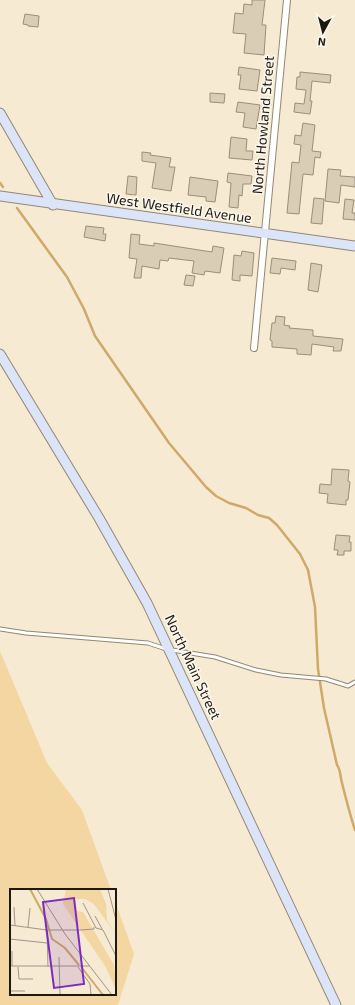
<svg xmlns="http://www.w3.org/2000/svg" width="355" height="1005" font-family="'Exo 2',sans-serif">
  <rect width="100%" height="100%" fill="#f7ead3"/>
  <!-- green -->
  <path fill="#f3d6a1" d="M0,651L47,763L82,810L111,890H11V994H115V901L134,954L118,1005H0Z"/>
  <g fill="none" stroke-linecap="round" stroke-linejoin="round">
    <!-- stream -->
    <g stroke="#cdaa6a" stroke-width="2.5">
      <path d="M0,183L3,187"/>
      <path d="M17,208L67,277L84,309L95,336L169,443L206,487L216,496L229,503L246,508L258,515L269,518L277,525L300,554L308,570L315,607L318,669L324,708L337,765C341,770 340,777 342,783C346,799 350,815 355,830"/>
    </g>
  </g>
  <!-- building -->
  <g fill="#dacdb6" stroke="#9b8f7a">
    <path d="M252,0H265L262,25H266L264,55L244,53L246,34L233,33L235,13L243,14L244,4L252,5Z"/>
    <path d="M25,14L39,16L38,27L28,26V25L23,24Z"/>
    <path d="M239,67L260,70L257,91L239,89L241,75H238Z"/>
    <path d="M300,72L331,75L330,83L312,81L310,101H312L310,114L294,112L295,103L304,104L306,90L296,89L297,77H300Z"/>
    <path d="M210,93L225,94L224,103L210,102Z"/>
    <path d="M238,102L260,105L256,129L243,127L245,113L236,112Z"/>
    <path d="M303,123L315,125L312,151L321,152L320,158L315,157L313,175L303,174L299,214L287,213L292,162L299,163L301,145L294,144L295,135L301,136Z"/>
    <path d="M231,137L247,139L246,151H253L252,160L229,158Z"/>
    <path d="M142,152L151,153L150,155L171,158L169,167H175L171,191L152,188L156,163L142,161Z"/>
    <path d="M328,169L341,170L340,176L355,177V187L341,185L339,203L325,201Z"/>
    <path d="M228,173L252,176L251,184H243L242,196L239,195L238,208L229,207L231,183L227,182Z"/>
    <path d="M128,176L137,177L136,195L126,194Z"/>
    <path d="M190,177L218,181L215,202L206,201V197L188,195Z"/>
    <path d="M314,198L324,199L322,224L311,223Z"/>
    <path d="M345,199L354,200L352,213H355V220L343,219Z"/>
    <path d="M86,226L104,228L103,234H106L105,241L84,237Z"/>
    <path d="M131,234L140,235L139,244L154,246V243L212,252L213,246L224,248L220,273L205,271L204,275L192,273L194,261L169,258L168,261L160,260L159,269L142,266L141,278H134L137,259L129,258Z"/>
    <path d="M242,251L254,253L252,276L240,275V281L232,280L234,255L241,256Z"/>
    <path d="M272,258L296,261L295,270L281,268L280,274L270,273Z"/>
    <path d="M311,263L322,265L318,292L308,290Z"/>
    <path d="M186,275L195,276L193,286L184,285Z"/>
    <path d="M276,316L285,317L284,325L290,326L289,328L313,330V336L343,339L341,351H333L334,347L312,344L311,355L297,354V349L272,347V341L270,340L272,323H275Z"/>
    <path d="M332,469L349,470L348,481L350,482L348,500H346V505L327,503L328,494L319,493L320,484L331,485Z"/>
    <path d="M336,535L350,536L349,542H351V551H344V555H337L338,550H334Z"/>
  </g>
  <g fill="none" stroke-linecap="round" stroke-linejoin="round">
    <defs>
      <g id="lane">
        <path d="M0,629L26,633L148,643L166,649"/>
        <path d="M172,650L215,657L256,670L281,675L326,679L348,686L355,682"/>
      </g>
      <path id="street" d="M254,348L287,0"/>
      <g id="secondary">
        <path d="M0,113L53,205"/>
        <path d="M0,196L355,246"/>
        <path d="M0,354L99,518L147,603L336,1005"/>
      </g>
    </defs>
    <!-- lane casing -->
    <use href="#lane" stroke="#938772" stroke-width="5"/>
    <!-- street casing -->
    <use href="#street" stroke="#938772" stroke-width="8"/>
    <!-- secondary casing -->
    <use href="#secondary" stroke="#938772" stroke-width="11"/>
    <!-- lane -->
    <use href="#lane" stroke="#fff" stroke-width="3"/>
    <!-- street -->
    <use href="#street" stroke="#fff" stroke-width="6"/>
    <!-- secondary -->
    <use href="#secondary" stroke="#dbe4f9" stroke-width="9"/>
  </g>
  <g text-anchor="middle" stroke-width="3" stroke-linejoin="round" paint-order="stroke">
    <!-- street labels -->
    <g font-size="14" fill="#1d1910" stroke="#fef8ef">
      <text transform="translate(263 125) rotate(-85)" y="5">North Howland Street</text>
      <text transform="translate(179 208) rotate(8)" y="5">West Westfield Avenue</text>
      <text transform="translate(193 667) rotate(65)" y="5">North Main Street</text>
    </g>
  </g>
  <!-- overview -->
  <g transform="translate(10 889)">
    <rect width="106" height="106" fill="#f7ead3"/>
    <path d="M56,0H90L96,15L97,31L105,44L84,15L75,10H65L67,22L73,23L104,76L106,100L95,77L53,15Z" fill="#f3d6a1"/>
    <path fill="none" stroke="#cdaa6a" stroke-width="2" d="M20,0L36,30L42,50L55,59L69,76M72,79L93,106"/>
    <path fill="none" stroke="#a09685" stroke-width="1" d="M27,0L55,45L102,106M98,0L106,31M73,14L86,39L93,41L106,67M4,18L5,37M85,27L92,40M0,36L37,41L38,78M18,38L20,19M36,41H70L84,40V38M0,50L37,54M2,62V77M49,68L50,106M0,77H80M8,78L9,90H23M68,78L80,95L81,106M0,102H15"/>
    <path fill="#7b2cbf" fill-opacity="0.15" stroke="#7b2cbf" stroke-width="2" d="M64,9L74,95L44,99L33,13Z"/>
    <rect width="106" height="106" fill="none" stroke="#1d1910" stroke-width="2"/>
  </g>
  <!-- north arrow -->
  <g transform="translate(323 32) rotate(187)" stroke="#fef8ef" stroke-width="3" paint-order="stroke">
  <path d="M0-3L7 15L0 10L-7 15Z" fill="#1d1910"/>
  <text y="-6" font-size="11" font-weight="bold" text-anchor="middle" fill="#1d1910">N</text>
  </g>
</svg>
